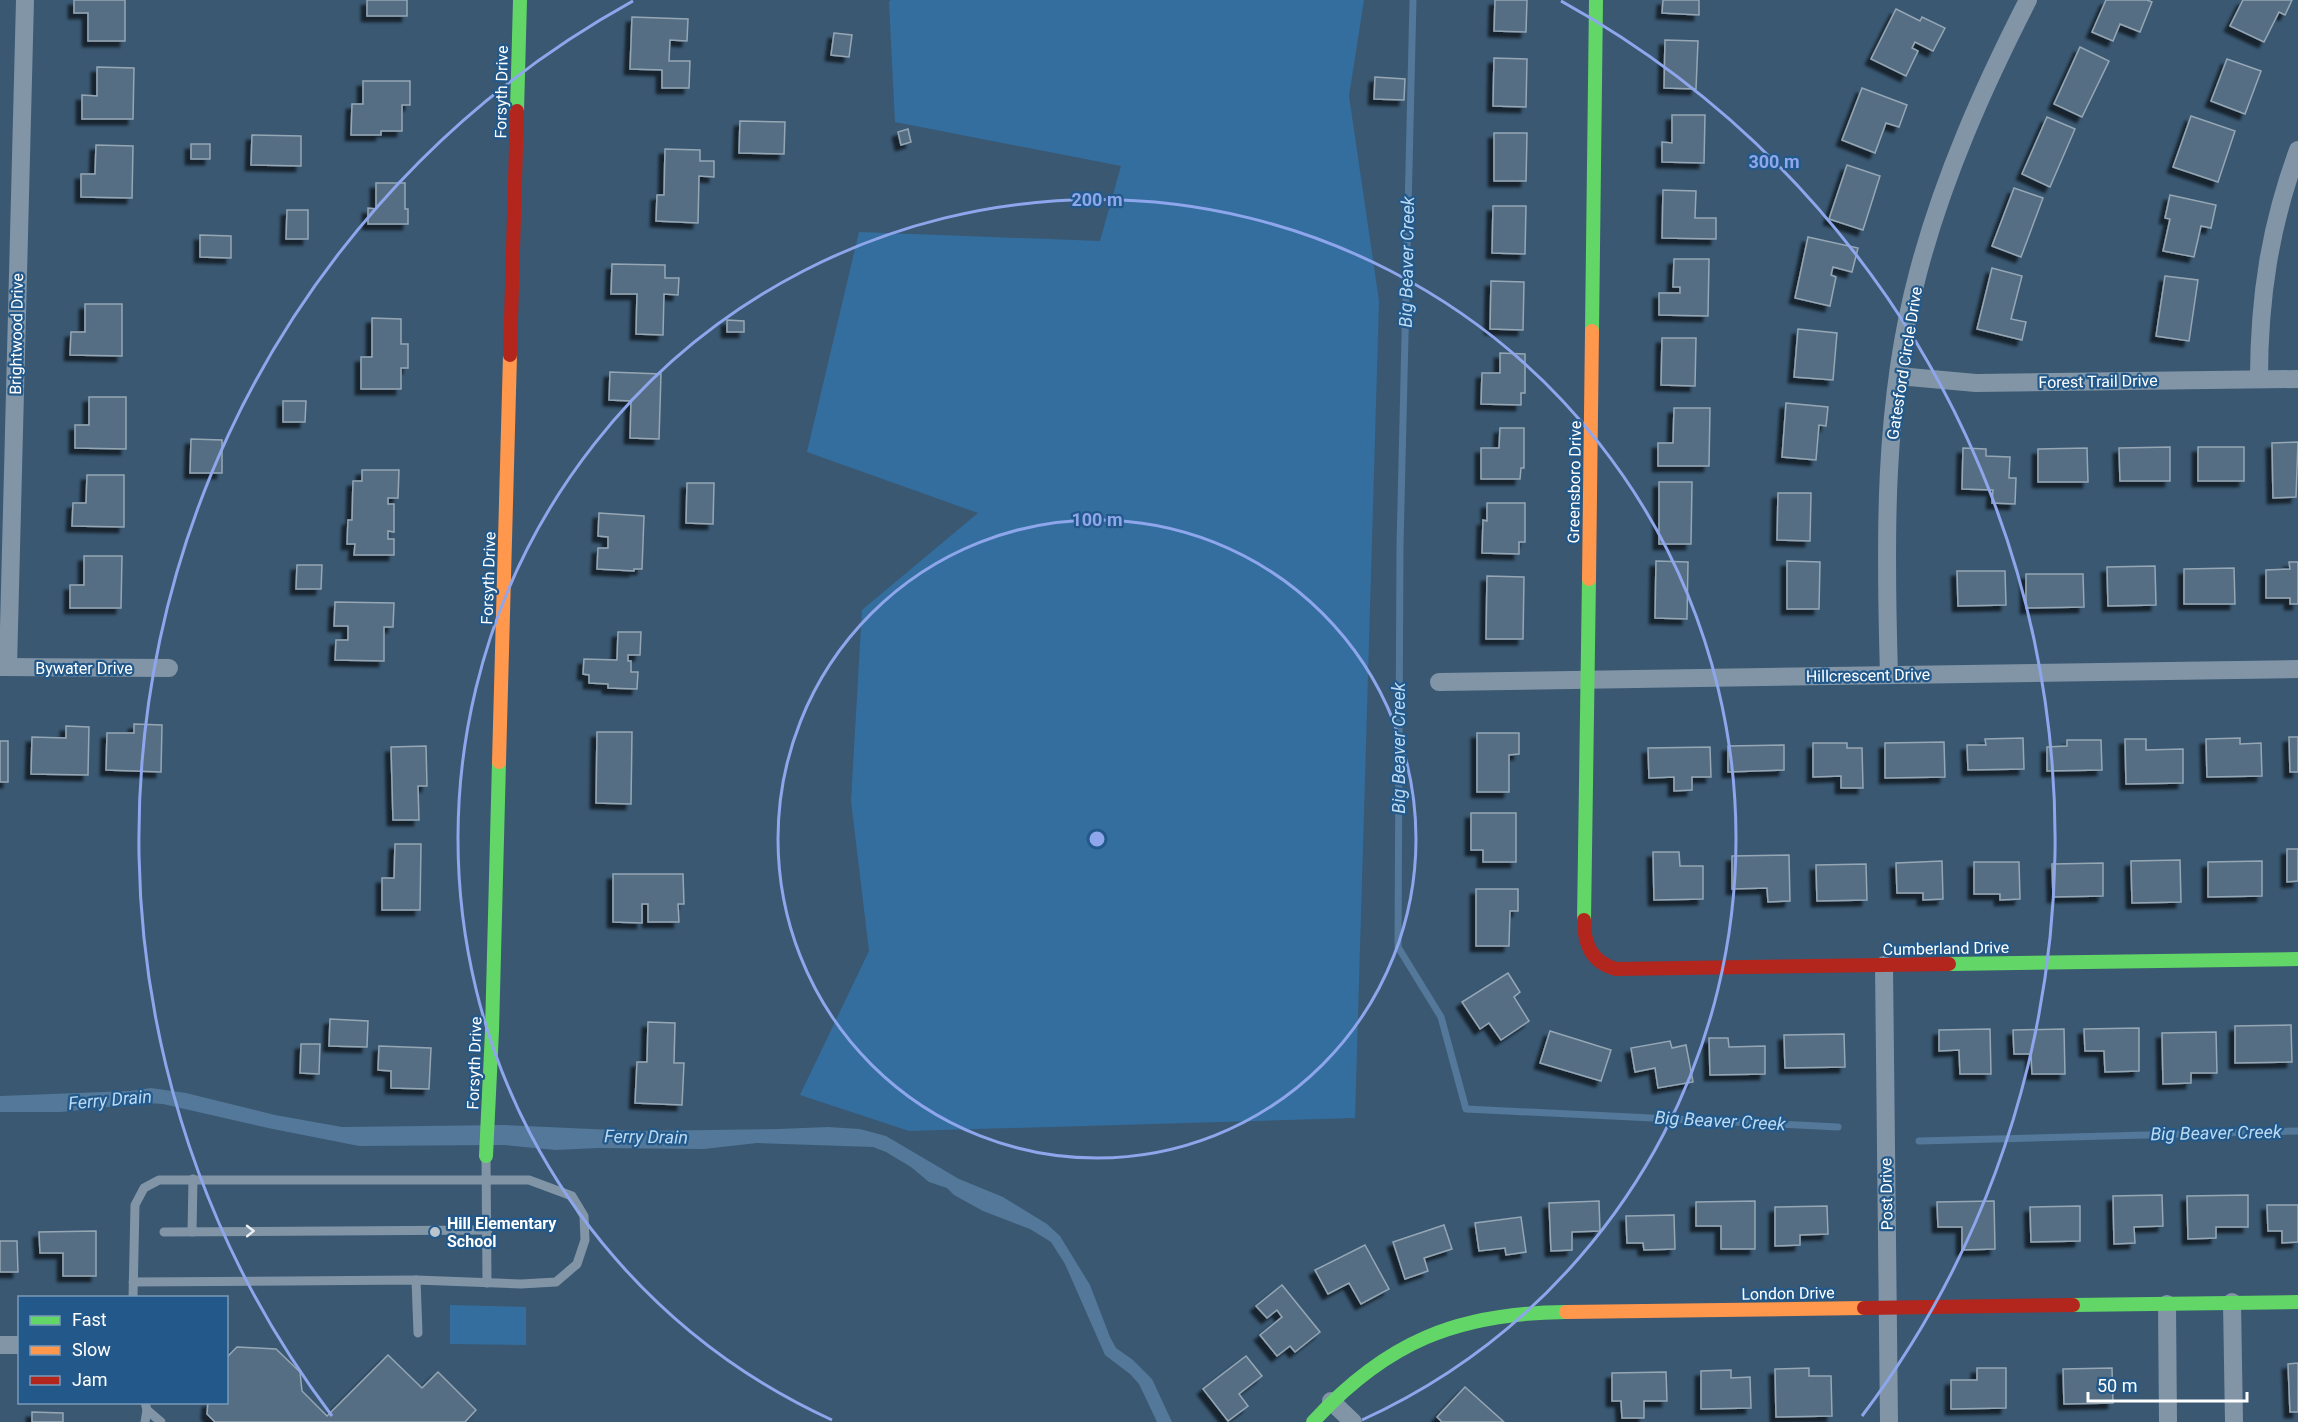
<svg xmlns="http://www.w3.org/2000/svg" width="2298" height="1422" font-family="Roboto,sans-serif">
  <defs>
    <filter id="shadow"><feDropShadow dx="-5.5" dy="5.5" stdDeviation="1.5" flood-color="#0009"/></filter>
  </defs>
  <rect width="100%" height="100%" fill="#3a5872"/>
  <!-- green -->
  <g fill="#346e9e">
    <path d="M891,0H1364L1349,96L1379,301L1355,1118L909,1131L800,1095L869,951L851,801L862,610L978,513L807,452L859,232L1100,241L1121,166L895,122L889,2Z"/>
    <path d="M450,1305L526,1307V1345L450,1344Z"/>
  </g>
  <!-- water -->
  <path fill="#537899" d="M151,1088L186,1093L275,1115L342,1127L505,1125L636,1131L779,1129L828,1127L860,1129L886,1136L959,1179L1003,1197L1047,1224L1060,1236L1090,1285L1110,1337L1116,1348L1133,1360L1152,1379L1172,1422H1157L1139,1384L1130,1374L1105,1355L1065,1264L1051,1242L1030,1229L983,1211L954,1195L947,1188L929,1182L911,1167L886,1152L873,1147L757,1143L704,1149L598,1148L556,1150L504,1145L359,1146L268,1128L163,1104L146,1103L61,1112H0V1096L130,1091Z"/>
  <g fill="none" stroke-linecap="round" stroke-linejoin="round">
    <!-- stream -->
    <g stroke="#537899" stroke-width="7">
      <path d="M1413,0L1400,546L1398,947L1441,1017L1466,1109L1838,1127"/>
      <path d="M1919,1141L2298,1131"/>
    </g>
  </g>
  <!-- building -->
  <g fill="#566e83" stroke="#95a7b5" stroke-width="1.5" filter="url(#shadow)">
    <path d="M74,0H125V41H88V13H74Z"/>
    <rect x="367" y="0" width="40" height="16"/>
    <path d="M1495,0H1527L1526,32L1494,31Z"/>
    <path d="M1663,0H1699V15L1662,13Z"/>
    <path d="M2106,0H2147L2152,2L2140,32L2120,24L2113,41L2092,32Z"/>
    <path d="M2243,0H2292L2285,15L2279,12L2264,42L2230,26Z"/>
    <path d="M1896,9L1920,21L1922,17L1945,28L1933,51L1915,42L1912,48L1918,51L1906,76L1871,59Z"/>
    <path d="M632,17L688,19L687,41L670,40L669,61H690L689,88H662V70L630,69Z"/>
    <path d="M834,33L852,35L849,57L831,55Z"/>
    <path d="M1665,40L1698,41L1696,89L1664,88Z"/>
    <path d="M2080,47L2109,61L2082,117L2054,104Z"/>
    <path d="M1494,58L1527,59L1526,107L1493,106Z"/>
    <path d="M2227,59L2261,71L2245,114L2211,101Z"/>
    <path d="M97,67L134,68L133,119H82V95L97,96Z"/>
    <path d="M1375,77L1405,79L1404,100L1374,99Z"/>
    <path d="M363,81H410V105H402V131H381V135H351L352,104H363Z"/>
    <path d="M1862,88L1907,105L1899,127L1886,123L1875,153L1842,140Z"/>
    <path d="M1672,115H1705L1704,163L1662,162V142L1672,143Z"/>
    <path d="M2191,116L2235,131L2218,182L2173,167Z"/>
    <path d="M2047,117L2075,129L2050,187L2022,174Z"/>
    <path d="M740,121L785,122L784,154L739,153Z"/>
    <path d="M908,129L911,142L901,145L898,132Z"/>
    <path d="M1494,133H1527L1526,181H1494Z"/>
    <path d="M252,135L301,136V166L251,165Z"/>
    <rect x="191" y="144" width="19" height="15"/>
    <path d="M96,145L133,146L132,198L81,197V174H95Z"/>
    <path d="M665,149L700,150V161H714V177L699,176L698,223L656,221L657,195H664Z"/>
    <path d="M1847,165L1880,176L1863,230L1829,219Z"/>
    <path d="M376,183H405V209H408V224H368V208L376,209Z"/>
    <path d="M2014,188L2043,198L2021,257L1992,246Z"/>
    <path d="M1663,190L1696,191L1695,218H1716V239L1662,238Z"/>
    <path d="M2170,195L2216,205L2211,228L2201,226L2194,257L2163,251L2170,219L2165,218Z"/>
    <path d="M1493,206H1526L1525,254L1492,253Z"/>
    <path d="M287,210H308V239H286Z"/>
    <path d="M200,235L231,236V258L200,257Z"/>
    <path d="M1808,237L1858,248L1852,272L1833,267L1831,275L1836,277L1830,306L1795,298Z"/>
    <path d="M1674,259H1709L1708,316L1659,315V293H1680V287H1673Z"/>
    <path d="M612,264L665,265V278H679L678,295L664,294L663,335L636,334L637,294H611Z"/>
    <path d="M1992,268L2022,276L2011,319L2026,322L2022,340L1977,329Z"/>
    <path d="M2165,276L2198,280L2189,341L2156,336Z"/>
    <path d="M1491,281L1524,282L1523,330L1490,329Z"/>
    <path d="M85,304H122V356L70,355L71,332H85Z"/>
    <path d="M372,318L401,319V344H408V368H401V389H361V357H372Z"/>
    <path d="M727,320L744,321V332H727Z"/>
    <path d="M1798,329L1837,333L1833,380L1794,377Z"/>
    <path d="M1662,338H1696L1695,386L1661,385Z"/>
    <path d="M1500,353L1525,354V393H1521V405L1481,404L1482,373H1500Z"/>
    <path d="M610,372L661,374L659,439L630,438L631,401L609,400Z"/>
    <path d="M89,397H126V449L75,448V425H89Z"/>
    <path d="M283,401H306L305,422H283Z"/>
    <path d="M1786,403L1828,407L1826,426L1819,425L1816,460L1782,457Z"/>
    <path d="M1674,408H1710L1709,466H1658V443H1673Z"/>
    <path d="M1500,428H1524V468H1521L1520,479H1481V448H1499Z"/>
    <path d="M191,439L222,440V473H190Z"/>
    <path d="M2298,442L2296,497L2273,498L2272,443Z"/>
    <path d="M2170,447V481H2120L2119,448Z"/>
    <rect x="2198" y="447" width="46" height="34"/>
    <path d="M1963,448L1986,449V456L2010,457L2009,478H2016L2015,504L1992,503L1993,490L1962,489Z"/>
    <path d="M2087,448L2088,482H2038V449Z"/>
    <path d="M362,470H399L398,498H388V504H394V532L388,531V539H394V555H354L355,544H347L348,520H352L353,481H362Z"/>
    <path d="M87,475H124V527L72,526L73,503H86Z"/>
    <path d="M1659,482H1692L1691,544H1659Z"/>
    <path d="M687,483H714L713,524L686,523Z"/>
    <path d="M1778,493H1811L1810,541L1777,540Z"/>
    <path d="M1487,503H1525V542H1519V554L1482,553L1483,520L1487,521Z"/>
    <path d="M599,513L644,516L642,569H634V571L597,569L598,548H608V537L598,536Z"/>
    <path d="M84,556H122L121,608H70V585H84Z"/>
    <path d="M1656,561L1688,562L1687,619L1655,618Z"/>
    <path d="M1787,561L1820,562L1819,609H1787Z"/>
    <path d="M2289,562H2298V604H2290V598H2266V570L2290,569Z"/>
    <path d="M297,565H322L321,589H296Z"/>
    <path d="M2155,566L2156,605L2108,606L2107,567Z"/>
    <path d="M2234,568L2235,604H2184V569Z"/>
    <path d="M1957,571H2005L2006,605L1958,606Z"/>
    <path d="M2026,574H2083L2084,607L2026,608Z"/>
    <path d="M1487,576L1524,577L1523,639H1486Z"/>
    <path d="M335,602L394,603L393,627H384V661L335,660L336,640H348V626H334Z"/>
    <path d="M618,632H641L640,655H628V661H631V672H638L637,689L608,688V684L589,683V675L583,674L584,659L617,660Z"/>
    <path d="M134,724L162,725L161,772L106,770L107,733H134Z"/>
    <path d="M66,726L89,727L88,775L31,774L32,737L66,738Z"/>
    <path d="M597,732H632L631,804L596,803Z"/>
    <path d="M1477,733H1519V754L1509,755V792H1477Z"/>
    <path d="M2289,737H2298V772H2290Z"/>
    <path d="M2023,738L2024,769L1968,770L1967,745H1986L1985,739Z"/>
    <path d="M2240,738V744L2261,743L2262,776L2207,777L2206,739Z"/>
    <path d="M2125,739H2146V750L2183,749V783L2126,784Z"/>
    <path d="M2067,740H2101L2102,770L2047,771V747L2067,746Z"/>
    <rect x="0" y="741" width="8" height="41"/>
    <path d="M1944,742L1945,777L1885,778V743Z"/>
    <path d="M1813,743H1847V748H1862L1863,788H1841V776L1813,777Z"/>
    <path d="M1784,745V770L1728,772V746Z"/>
    <path d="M426,746L427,786H418L419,820H393L391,747Z"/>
    <path d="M1710,747L1711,777H1692V790L1674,791V777L1649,778L1648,748Z"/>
    <path d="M1471,813H1516V862H1483V850H1471Z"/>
    <path d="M395,844H421L420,910H382V878H394Z"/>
    <path d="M2287,849H2298V881L2287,882Z"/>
    <path d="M1653,852H1679L1680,866H1703V899L1654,900Z"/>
    <path d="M1789,855L1790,901L1768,902L1767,888L1732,889V856Z"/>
    <path d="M2180,860L2181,902L2132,903L2131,861Z"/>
    <path d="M1942,861L1943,899L1923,900V893H1897L1896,863Z"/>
    <path d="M2262,861V896L2208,897V862Z"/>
    <path d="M1974,862H2019L2020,899L2000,900V894H1974Z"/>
    <path d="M2103,863V896L2053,897L2052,864Z"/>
    <path d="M1866,864L1867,900L1817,901L1816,865Z"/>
    <path d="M613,874H683L684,904H678L679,922H648V904H642V923L613,922Z"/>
    <path d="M1476,889H1518V911H1510L1509,946H1476Z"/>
    <path d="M1508,973L1520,992L1514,997L1529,1021L1501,1040L1489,1023L1480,1029L1462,1002Z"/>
    <path d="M330,1019L368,1021L367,1047L329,1046Z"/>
    <path d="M648,1022L675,1023L674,1063H684L682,1105L635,1103L637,1062H647Z"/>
    <path d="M2291,1025L2292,1062L2235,1063V1026Z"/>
    <path d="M2139,1028V1071L2105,1072L2104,1051H2085L2084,1029Z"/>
    <path d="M1990,1029L1991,1074H1960L1959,1050L1939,1051V1030Z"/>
    <path d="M2064,1029L2065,1074H2032L2031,1054H2014L2013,1030Z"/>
    <path d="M1550,1031L1611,1050L1601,1081L1540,1063Z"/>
    <path d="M2216,1032L2217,1073H2191V1083L2163,1084L2162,1033Z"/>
    <path d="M1844,1034L1845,1067L1785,1068L1784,1035Z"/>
    <path d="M1709,1038H1728L1729,1047L1765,1046V1074L1710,1075Z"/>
    <path d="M1670,1041L1672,1048L1686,1045L1693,1082L1658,1088L1655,1068L1635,1072L1631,1048Z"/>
    <path d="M301,1044H320L319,1074L300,1073Z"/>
    <path d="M379,1046L431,1048L429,1089L391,1088V1071L378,1070Z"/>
    <path d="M2162,1195L2163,1226L2134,1227L2135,1243L2114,1244L2113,1196Z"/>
    <path d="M2248,1195V1227H2216V1238L2188,1239L2187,1196Z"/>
    <path d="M1599,1201L1600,1231L1572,1232V1250L1551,1251L1549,1203Z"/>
    <path d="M1755,1201V1249H1721V1226H1696V1202Z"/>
    <path d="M1994,1201L1995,1249L1962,1250V1227H1938L1937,1202Z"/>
    <path d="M2267,1205H2298V1242L2282,1243V1231H2268Z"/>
    <path d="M1827,1206L1828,1234L1800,1235V1245L1775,1246V1207Z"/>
    <path d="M2080,1206V1241L2031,1242L2030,1207Z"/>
    <path d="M1674,1215L1675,1249L1644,1250L1643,1243H1627L1626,1216Z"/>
    <path d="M1521,1217L1526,1252L1506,1255L1505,1248L1479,1251L1475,1223Z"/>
    <path d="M1444,1225L1452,1249L1424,1258L1428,1271L1405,1279L1393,1242Z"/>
    <path d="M96,1231V1276H63V1253H40L39,1232Z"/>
    <path d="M0,1241H17L18,1272H0Z"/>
    <path d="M1365,1245L1389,1289L1361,1304L1349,1283L1328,1294L1315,1270Z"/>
    <path d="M1282,1285L1320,1332L1295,1352L1290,1346L1277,1356L1260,1335L1282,1317L1277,1310L1267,1318L1256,1306Z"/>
    <path d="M237,1347L276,1349L300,1372L302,1391L327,1416L388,1355L422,1388L438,1372L476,1410L465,1422H215L207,1414L208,1402H226V1358Z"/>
    <path d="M1246,1356L1262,1376L1239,1394L1248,1406L1228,1421L1203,1389Z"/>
    <path d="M2298,1363V1412H2290L2288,1364Z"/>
    <path d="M1809,1368V1376H1831L1832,1416L1776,1417L1775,1369Z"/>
    <path d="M1977,1368H2006V1408L1951,1409V1380H1977Z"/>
    <path d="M2112,1368L2113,1403L2064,1404L2063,1369Z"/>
    <path d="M1731,1370V1378L1750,1377L1751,1408L1701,1409V1371Z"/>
    <path d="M1666,1372L1667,1401H1644V1418H1622L1621,1401H1612V1373Z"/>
    <path d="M1465,1387L1504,1422H1442L1437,1417Z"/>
    <path d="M32,1412L63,1413V1422H32Z"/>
  </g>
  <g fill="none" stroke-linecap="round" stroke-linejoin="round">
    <!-- lane -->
    <g stroke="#8195a7" stroke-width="9">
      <path d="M486,1156L487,1283"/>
      <path d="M164,1232L488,1230"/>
      <path d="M192,1232L193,1179"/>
      <path d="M416,1280L418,1333"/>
      <path d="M133,1298L135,1205L144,1188L159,1180H529L572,1196L584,1216L585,1240L577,1264L556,1282L521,1284L416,1280L133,1282"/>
      <path d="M145,1402L147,1410L161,1422"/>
      <path d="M145,1422L147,1410"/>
    </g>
    <!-- street -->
    <g stroke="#8195a7" stroke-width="18">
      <path d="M1898,376L1976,383L2298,379"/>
      <path d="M2259,379C2259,298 2270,226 2298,150"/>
      <path d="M0,667L169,668"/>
      <path d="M8,667L25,0"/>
      <path d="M1889,675C1885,541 1883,404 1918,273C1943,178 1983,88 2028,0"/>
      <path d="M1439,682L2298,669"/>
      <path d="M1884,965L1889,1422"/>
      <path d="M2232,1302L2234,1422"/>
      <path d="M2167,1304L2168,1422"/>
      <path d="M0,1345H20"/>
      <path d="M1331,1401L1353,1422"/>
    </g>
    <!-- fast -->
    <g stroke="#63d668" stroke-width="14">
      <path d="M517,111L520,0"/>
      <path d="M1592,331L1596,0"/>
      <path d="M1584,920L1589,579"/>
      <path d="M1949,964L2298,959"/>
      <path d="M486,1156L492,1031L499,762"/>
      <path d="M2073,1305L2298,1302"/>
      <path d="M1313,1422C1386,1342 1457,1313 1566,1312"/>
    </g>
    <!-- slow -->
    <g stroke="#ff974d" stroke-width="14">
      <path d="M1589,579L1592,331"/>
      <path d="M499,762L510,355"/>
      <path d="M1566,1312L1864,1308"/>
    </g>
    <!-- jam -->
    <g stroke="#b3261e" stroke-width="14">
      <path d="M510,355L517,111"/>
      <path d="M1584,920C1584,944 1591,962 1616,969L1949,964"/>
      <path d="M1864,1308L2073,1305"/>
    </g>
  </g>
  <!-- one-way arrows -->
  <defs><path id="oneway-chevron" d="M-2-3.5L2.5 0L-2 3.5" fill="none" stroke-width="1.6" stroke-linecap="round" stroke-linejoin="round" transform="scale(1.5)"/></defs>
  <use stroke="#eceff2" href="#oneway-chevron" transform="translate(250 1231) rotate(-1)"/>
  <!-- distance rings -->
  <g fill="none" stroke="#8ea6ec" stroke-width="3">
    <circle cx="1097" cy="839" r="319"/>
    <path d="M832 1420A639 639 0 1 1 1362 1420"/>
    <path d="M332 1416A958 958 0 0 1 633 1M1561 1A958 958 0 0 1 1862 1416"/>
  </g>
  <!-- markers -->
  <circle fill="#bac5ce" stroke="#22598a" stroke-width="2" cx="435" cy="1232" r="6"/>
  <g text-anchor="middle" stroke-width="4.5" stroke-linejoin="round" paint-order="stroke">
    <!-- street labels -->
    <g font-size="16" fill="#fff" stroke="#22598a">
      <text transform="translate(501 92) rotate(-89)" y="6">Forsyth Drive</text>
      <text transform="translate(16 334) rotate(-89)" y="6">Brightwood Drive</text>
      <text transform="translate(1904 363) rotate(-81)" y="6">Gatesford Circle Drive</text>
      <text transform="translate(2098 381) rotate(-1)" y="6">Forest Trail Drive</text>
      <text transform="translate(1574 482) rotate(-89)" y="6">Greensboro Drive</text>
      <text transform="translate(488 578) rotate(-88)" y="6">Forsyth Drive</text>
      <text x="84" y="674">Bywater Drive</text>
      <text transform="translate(1868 675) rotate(-1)" y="6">Hillcrescent Drive</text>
      <text transform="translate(1946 948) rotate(-1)" y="6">Cumberland Drive</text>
      <text transform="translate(474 1063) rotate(-88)" y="6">Forsyth Drive</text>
      <text transform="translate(1886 1194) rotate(-91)" y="6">Post Drive</text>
      <text transform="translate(1788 1293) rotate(-1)" y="6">London Drive</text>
    </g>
    <!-- poi labels -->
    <g font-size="16" font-weight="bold" fill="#fff" stroke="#22598a" text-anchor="start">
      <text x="447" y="1229">Hill Elementary<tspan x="447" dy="18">School</tspan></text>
    </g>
    <!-- water labels -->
    <g font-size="18" font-style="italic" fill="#bbd9f2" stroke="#22598a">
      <text transform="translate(1407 262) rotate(-89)" y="6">Big Beaver Creek</text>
      <text transform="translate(1399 748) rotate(-90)" y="6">Big Beaver Creek</text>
      <text transform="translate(110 1100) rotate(-5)" y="6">Ferry Drain</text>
      <text transform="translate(1720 1121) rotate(3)" y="6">Big Beaver Creek</text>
      <text transform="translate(2216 1133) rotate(-1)" y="6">Big Beaver Creek</text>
      <text transform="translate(646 1137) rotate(1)" y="6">Ferry Drain</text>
    </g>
  </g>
  <circle cx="1097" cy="839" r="9" fill="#8ea6ec" stroke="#22598a" stroke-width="3"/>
  <g font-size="18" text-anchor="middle" font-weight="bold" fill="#8ea6ec" stroke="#22598a" stroke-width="4.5" stroke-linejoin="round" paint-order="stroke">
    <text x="1774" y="168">300 m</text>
    <text x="1097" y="206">200 m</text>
    <text x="1097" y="526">100 m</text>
  </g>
  <!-- legend -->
  <rect x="18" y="1296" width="210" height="108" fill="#22598a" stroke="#7a9bb9" stroke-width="1.5"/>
  <rect x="30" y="1316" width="30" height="9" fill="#63d668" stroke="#7a9bb9" stroke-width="1.5"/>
  <text x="72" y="1326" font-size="18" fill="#ffffff">Fast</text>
  <rect x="30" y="1346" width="30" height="9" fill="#ff974d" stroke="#7a9bb9" stroke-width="1.5"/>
  <text x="72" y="1356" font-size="18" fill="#ffffff">Slow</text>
  <rect x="30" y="1376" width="30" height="9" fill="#b3261e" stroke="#7a9bb9" stroke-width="1.5"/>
  <text x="72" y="1386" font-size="18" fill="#ffffff">Jam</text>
  <!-- scale -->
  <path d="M2088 1392v9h159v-9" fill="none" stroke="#ffffff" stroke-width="3"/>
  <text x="2097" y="1392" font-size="18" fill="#ffffff" stroke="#22598a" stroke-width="4.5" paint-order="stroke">50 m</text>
</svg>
